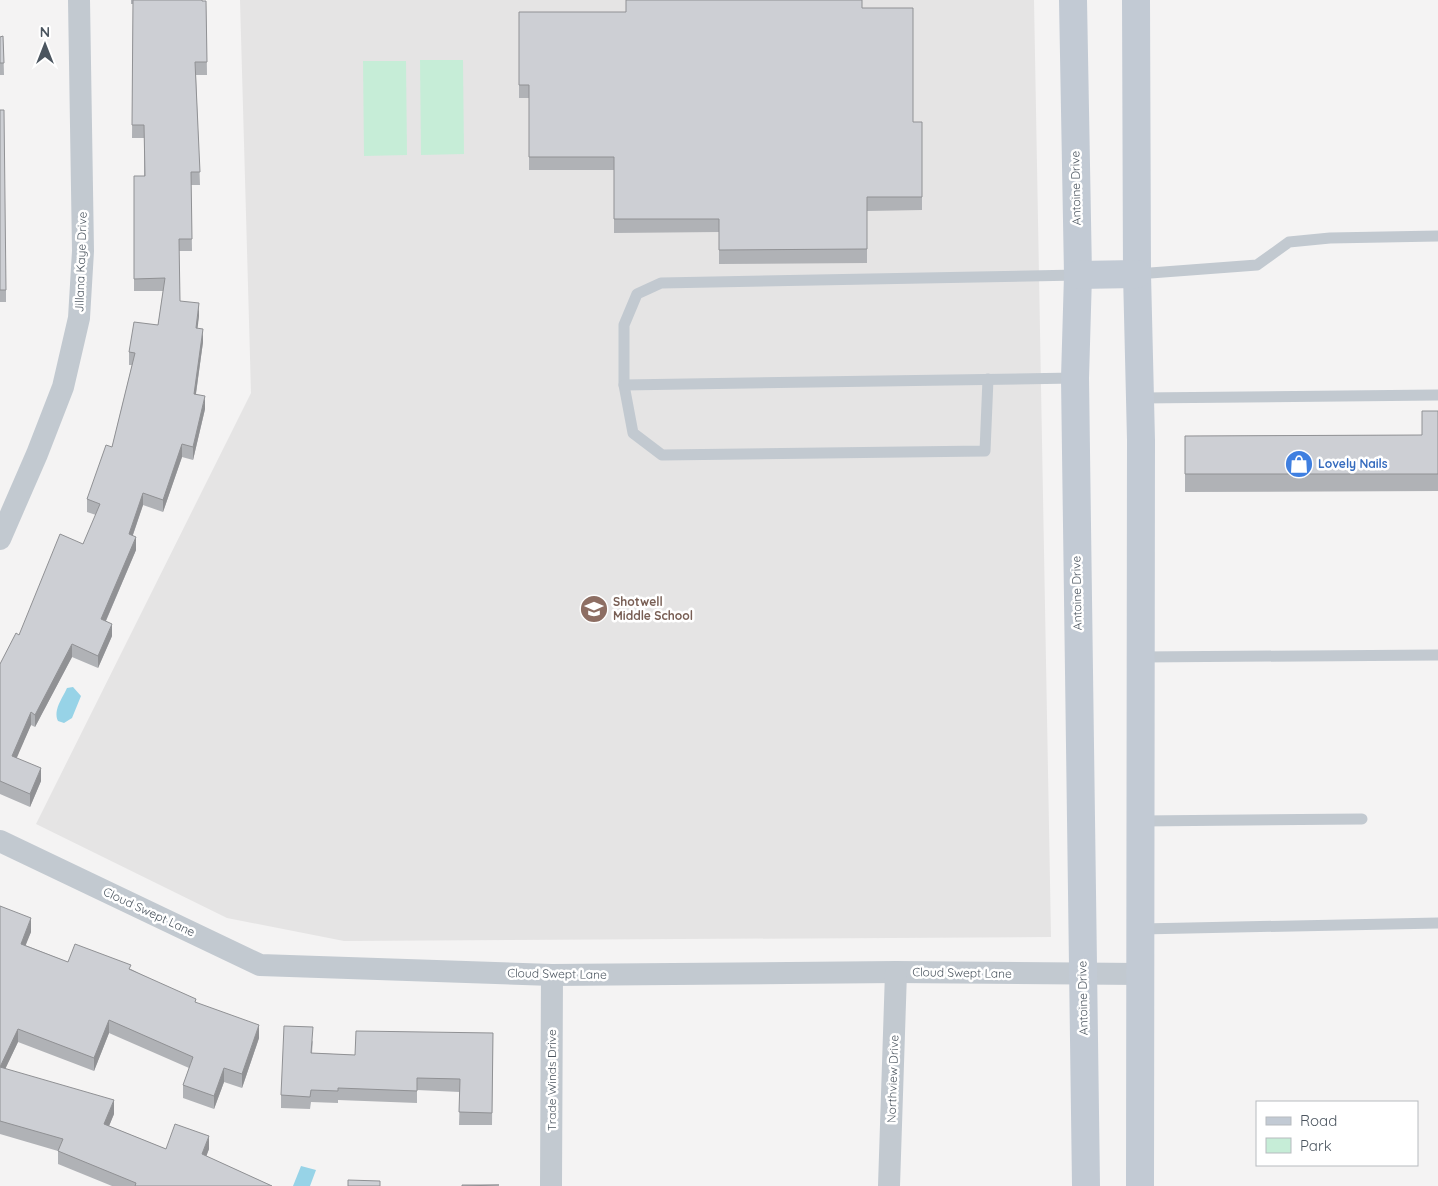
<svg xmlns="http://www.w3.org/2000/svg" width="1438" height="1186" font-family="Quicksand,sans-serif">
  <rect width="100%" height="100%" fill="#f4f3f3"/>
  <!-- education -->
  <path fill="#e5e4e4" d="M240,0H1034L1051,937L344,941L227,918L36,824L251,393Z"/>
  <!-- green -->
  <g fill="#c6edd7">
    <path d="M420,60H463L464,154L421,155Z"/>
    <path d="M363,61H406L407,155L364,156Z"/>
  </g>
  <!-- water -->
  <g fill="#97d3e7">
    <path d="M73,687L81,696L72,718L64,723L58,721C53,710 62,699 67,688Z"/>
    <path d="M301,1166L316,1170L310,1186H293Z"/>
  </g>
  <g fill="none" stroke-linecap="round" stroke-linejoin="round">
    <!-- lane -->
    <g stroke="#c2c9d0" stroke-width="11">
      <path d="M1137,274L1257,265L1289,242L1330,238L1438,236"/>
      <path d="M988,379L985,451L662,455L633,433L624,385V325L637,294L661,283L1078,275"/>
      <path d="M624,385L1075,378"/>
      <path d="M1140,398L1438,395"/>
      <path d="M1141,657L1438,655"/>
      <path d="M1141,821L1362,819"/>
      <path d="M1141,929L1438,923"/>
    </g>
    <!-- street -->
    <g stroke="#c2c9d0" stroke-width="22">
      <path d="M0,539L37,454L63,387L79,318L83,251L79,0"/>
      <path d="M0,841L260,965L552,975L896,972L1141,974"/>
      <path d="M551,1186L552,975"/>
      <path d="M889,1186L896,972"/>
    </g>
    <!-- secondary -->
    <g stroke="#c2cad4" stroke-width="28">
      <path d="M1073,0L1078,275L1075,378L1086,1186"/>
      <path d="M1136,0L1137,274L1141,440L1140,1186"/>
      <path d="M1078,275L1137,274"/>
    </g>
  </g>
  <!-- wall -->
  <g fill="#b0b2b6">
    <path d="M131,0H202V1H206L207,75H196L200,185H191L192,251H179L180,301L199,316L197,328L203,342L196,394L205,409L193,460L182,457L163,512L143,505L133,535L136,550L106,621L112,636L98,668L72,657L35,727L31,725L16,758L41,781L30,807L0,794V664L19,635L83,544L96,515L87,512V499L112,447L132,365H129V352L158,325L163,291H134V176H144V138H132L133,4H131Z"/>
    <path d="M862,8L913,122H922V210L867,211V263L719,264V232L614,233V170H529V98H519V12H626Z"/>
    <path d="M3,36L4,75H0V37Z"/>
    <path d="M0,110L6,290V302H0Z"/>
    <path d="M1438,411V491L1185,492V436L1422,435Z"/>
    <path d="M0,906L31,932L25,945L68,962L131,969L196,1003L259,1038L242,1088L224,1082L214,1109L183,1098V1085L189,1068L109,1033L94,1071L18,1042L5,1069L114,1114L109,1126L166,1149H209L206,1156L272,1186H112L58,1164V1151L0,1134Z"/>
    <path d="M493,1033L492,1125H459L460,1092L417,1090V1103L338,1100V1103L311,1102L310,1109L281,1108V1095L313,1040L312,1053L355,1055Z"/>
  </g>
  <!-- shaded-wall -->
  <g fill="#909194">
    <path d="M199,303V316L196,341V328Z"/>
    <path d="M203,329V342L194,407V394Z"/>
    <path d="M205,396V409L193,460V447Z"/>
    <path d="M182,444V457L163,512V500Z"/>
    <path d="M143,493V505L129,546V534Z"/>
    <path d="M136,537V550L101,632V619Z"/>
    <path d="M112,624V636L98,668V656Z"/>
    <path d="M72,644V657L35,727V715Z"/>
    <path d="M31,712V725L12,769V756Z"/>
    <path d="M41,768V781L30,807V794Z"/>
    <path d="M31,918V932L21,957V944Z"/>
    <path d="M109,1020V1033L94,1071V1058Z"/>
    <path d="M259,1025V1038L242,1088V1074Z"/>
    <path d="M18,1029V1042L0,1080V1067Z"/>
    <path d="M224,1068V1082L214,1109V1096Z"/>
    <path d="M114,1100V1114L104,1138V1124Z"/>
    <path d="M209,1136V1149L202,1168V1154Z"/>
  </g>
  <!-- building -->
  <g fill="#cdcfd4" stroke="#909194">
    <path d="M133,0H202V1H206L207,62H195L200,172H191L192,239H179L180,301L199,303L196,328L203,329L194,394L205,396L193,447L182,444L163,500L143,493L129,534L136,537L101,619L112,624L98,656L72,644L35,715L31,712L12,756L41,768L30,794L0,781V664L16,633L19,635L60,534L83,544L100,504L87,499L106,445L112,447L135,353L129,352L134,322L158,325L165,278L134,279V176H145L144,125H132Z"/>
    <path d="M626,0H862V8H913V122H922V197H867V249L719,250V219H614V157H529V85H519V12H626Z"/>
    <path d="M3,36L4,63H0V37Z"/>
    <path d="M0,110H4L6,290H0Z"/>
    <path d="M1422,411H1438V474H1185V436L1422,435Z"/>
    <path d="M0,906L31,918L21,944L68,962L75,944L131,965L129,969L196,999L195,1002L259,1025L242,1074L224,1068L214,1096L183,1085L193,1057L109,1020L94,1058L18,1029L0,1067L114,1100L104,1124L166,1149L175,1124L209,1136L202,1154L272,1186H135L136,1183L58,1151L63,1139L0,1121Z"/>
    <path d="M284,1026L313,1027L311,1053L355,1055L356,1031L493,1033L492,1113L459,1112L460,1079L417,1078V1091L338,1088V1091L311,1090L310,1097L281,1095Z"/>
    <path d="M348,1180L380,1181V1186H348Z"/>
    <path d="M462,1185H499L462,1186Z"/>
  </g>
  <!-- icons -->
  <defs>
    <symbol id="shop-disc" viewBox="-11 -11 22 22"><circle r="9.5" fill="#3f7fe0" stroke="#fff"/><path d="M-5-2.5h2.3a2.7 3.5 0 0 1 5.4 0H5L5.5 6h-11ZM-1.5-2.5h3a1.5 2.3 0 0 0-3 0Z" fill="#fff"/></symbol>
    <symbol id="school-disc" viewBox="-11 -11 22 22"><circle r="9.5" fill="#8d6e63" stroke="#fff"/><path d="M0-5L7-2L0 1L-7-2ZM-4 1L0 2.5L4 1V4Q0 6-4 4Z" fill="#fff"/></symbol>
  </defs>
  <g fill-rule="evenodd">
    <use href="#shop-disc" x="1283" y="448" width="32" height="32"/>
    <use href="#school-disc" x="578" y="593" width="32" height="32"/>
  </g>
  <g text-anchor="middle" stroke-width="5" stroke-linejoin="round" paint-order="stroke">
    <!-- street labels -->
    <g font-size="12" fill="#4b555f" stroke="#fff">
      <text transform="translate(1076 188) rotate(-91)" y="4">Antoine Drive</text>
      <text transform="translate(81 262) rotate(-88)" y="4">Jillana Kaye Drive</text>
      <text transform="translate(1077 593) rotate(-91)" y="4">Antoine Drive</text>
      <text transform="translate(149 912) rotate(25)" y="4">Cloud Swept Lane</text>
      <text transform="translate(962 973) rotate(1)" y="4">Cloud Swept Lane</text>
      <text transform="translate(557 974) rotate(1)" y="4">Cloud Swept Lane</text>
      <text transform="translate(1083 998) rotate(-91)" y="4">Antoine Drive</text>
      <text transform="translate(893 1079) rotate(-88)" y="4">Northview Drive</text>
      <text transform="translate(552 1080) rotate(-90)" y="4">Trade Winds Drive</text>
    </g>
    <!-- shop labels -->
    <g font-size="12" font-weight="bold" fill="#366cbe" stroke="#fff" text-anchor="start">
      <text x="1318" y="468">Lovely Nails</text>
    </g>
    <!-- education labels -->
    <g font-size="12" font-weight="bold" fill="#785e54" stroke="#fff" text-anchor="start">
      <text x="613" y="606">Shotwell<tspan x="613" dy="14">Middle School</tspan></text>
    </g>
  </g>
  <!-- legend -->
  <rect x="1256" y="1101" width="162" height="65" fill="#ffffff" stroke="#b7bbbf"/>
  <rect x="1266" y="1117" width="25" height="8" fill="#c2cad4" stroke="#b7bbbf"/>
  <text x="1300" y="1126" font-size="15" fill="#4b555f">Road</text>
  <rect x="1266" y="1138" width="25" height="15" fill="#c6edd7" stroke="#b7bbbf"/>
  <text x="1300" y="1151" font-size="15" fill="#4b555f">Park</text>
  <!-- north arrow -->
  <g transform="translate(45 45)" stroke="#ffffff" stroke-width="4" paint-order="stroke">
  <path d="M0-4L9 19L0 12L-9 19Z" fill="#4b555f"/>
  <text y="-8" font-size="14" font-weight="bold" text-anchor="middle" fill="#4b555f">N</text>
  </g>
</svg>
